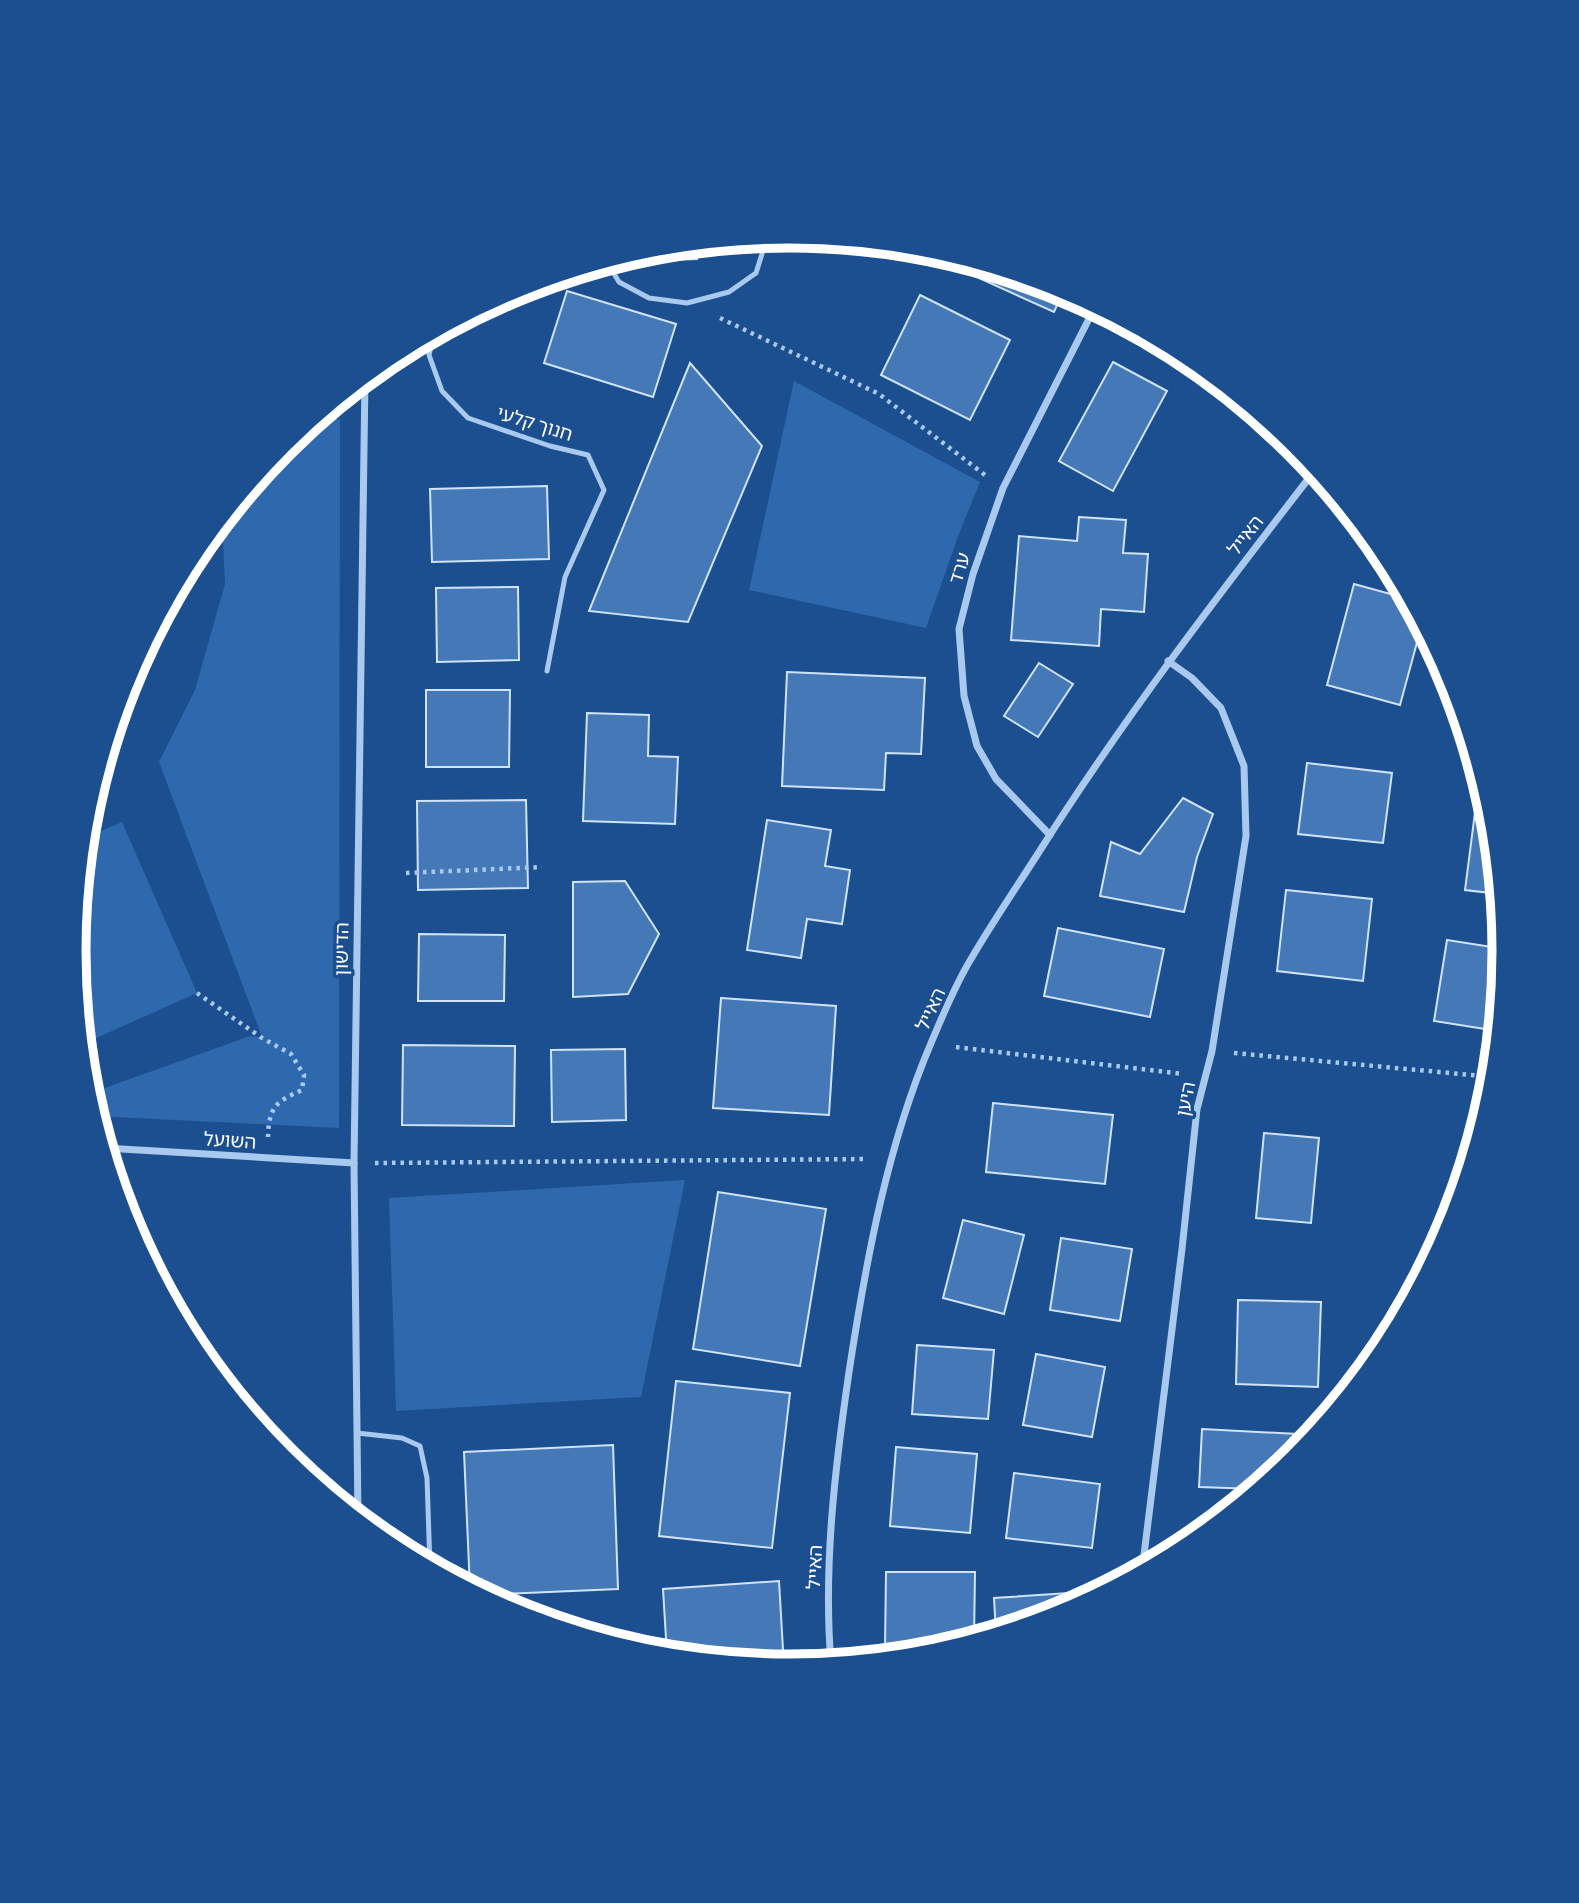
<svg xmlns="http://www.w3.org/2000/svg" width="1579" height="1903" font-family="Commissioner,'Noto Sans Hebrew',sans-serif">
  <rect width="100%" height="100%" fill="#1b4f8f"/>
  <!-- green -->
  <g fill="#2e69ad">
    <path d="M794,381L980,482L957,539L926,628L749,590Z"/>
    <path d="M340,419L339,1128L95,1116L88,1094L250,1036L262,1037L159,762L195,690L225,584L222,519L284,445L314,420Z"/>
    <path d="M122,822L197,993L83,1044L74,952L85,838Z"/>
    <path d="M685,1180L641,1397L396,1411L389,1198Z"/>
  </g>
  <!-- building -->
  <g fill="#4478b7" stroke="#cfe3fa" stroke-width="2">
    <path d="M698,245L697,259L642,261L640,252Z"/>
    <path d="M942,253L1064,290L1054,312L939,260Z"/>
    <path d="M567,291L676,324L653,397L544,363Z"/>
    <path d="M920,295L1010,340L970,420L881,375Z"/>
    <path d="M1113,362L1167,391L1113,491L1059,461Z"/>
    <path d="M690,363L762,446L688,622L589,611Z"/>
    <path d="M547,486L549,559L432,562L430,489Z"/>
    <path d="M1079,517L1126,520L1123,553L1148,554L1144,612L1101,609L1099,646L1011,640L1019,536L1077,541Z"/>
    <path d="M1354,584L1409,599L1422,624L1400,705L1327,685Z"/>
    <path d="M518,587L519,660L437,662L436,588Z"/>
    <path d="M1039,663L1073,684L1038,737L1004,716Z"/>
    <path d="M787,672L925,678L921,754L886,753L884,790L782,786Z"/>
    <path d="M426,690H510L509,767H426Z"/>
    <path d="M587,713L649,715L648,756L678,757L675,824L583,821Z"/>
    <path d="M1307,763L1392,773L1383,843L1298,834Z"/>
    <path d="M1183,798L1213,814L1197,857L1184,912L1100,896L1111,842L1140,854Z"/>
    <path d="M526,800L528,888L418,890L417,801Z"/>
    <path d="M1475,812L1492,814L1500,894L1465,890Z"/>
    <path d="M767,820L831,830L825,866L850,870L842,924L807,919L801,958L747,950Z"/>
    <path d="M625,881L659,934L628,994L573,997V882Z"/>
    <path d="M1286,890L1372,899L1363,981L1277,971Z"/>
    <path d="M1058,928L1164,949L1150,1017L1044,996Z"/>
    <path d="M419,934L505,935L504,1001H418Z"/>
    <path d="M1447,940L1505,949L1498,1031L1434,1021Z"/>
    <path d="M721,998L836,1006L829,1115L713,1108Z"/>
    <path d="M403,1045L515,1046L514,1126L402,1125Z"/>
    <path d="M625,1049L626,1120L552,1122L551,1050Z"/>
    <path d="M993,1103L1113,1115L1105,1184L986,1172Z"/>
    <path d="M1264,1133L1319,1138L1311,1223L1256,1218Z"/>
    <path d="M718,1192L826,1209L800,1366L693,1349Z"/>
    <path d="M963,1220L1024,1235L1004,1314L943,1298Z"/>
    <path d="M1061,1238L1132,1249L1120,1321L1050,1310Z"/>
    <path d="M1238,1300L1321,1302L1318,1387L1236,1384Z"/>
    <path d="M917,1345L994,1350L988,1419L912,1414Z"/>
    <path d="M1036,1354L1105,1367L1092,1437L1023,1425Z"/>
    <path d="M676,1381L790,1393L772,1548L659,1536Z"/>
    <path d="M1202,1429L1315,1435L1296,1458L1257,1489L1199,1487Z"/>
    <path d="M613,1445L618,1589L482,1595L470,1589L464,1452Z"/>
    <path d="M896,1447L977,1454L970,1533L890,1526Z"/>
    <path d="M1014,1473L1100,1484L1092,1548L1006,1538Z"/>
    <path d="M886,1572H975L974,1640L950,1647H885Z"/>
    <path d="M779,1581L784,1667L667,1655L663,1589Z"/>
    <path d="M1068,1593L1069,1610L996,1633L994,1598Z"/>
    <path d="M619,1630V1645L578,1632Z"/>
  </g>
  <g fill="none" stroke-linecap="round" stroke-linejoin="round">
    <!-- path -->
    <g stroke="#a9c9ee" stroke-width="4.5" stroke-dasharray="3.5 5" stroke-linecap="butt">
      <path d="M720,318L879,394L985,475"/>
      <path d="M406,873L542,867"/>
      <path d="M197,993L262,1038L291,1054L304,1075L302,1090C276,1102 269,1106 268,1137"/>
      <path d="M956,1047L1183,1074"/>
      <path d="M1234,1053L1493,1077"/>
      <path d="M375,1163L867,1159"/>
    </g>
    <!-- lane -->
    <g stroke="#a9c9ee" stroke-width="5">
      <path d="M607,262L619,282L649,298L687,303L729,292L756,273L767,238"/>
      <path d="M434,334L429,355L442,391L468,418L550,446L588,455L604,490L565,577L547,671"/>
      <path d="M357,1433L402,1438L420,1446L427,1478L430,1567"/>
    </g>
    <!-- street -->
    <g stroke="#a9c9ee" stroke-width="7">
      <path d="M1050,835L996,779L977,746L964,696L959,629L973,574L1003,488L1095,307"/>
      <path d="M105,1148L354,1163"/>
      <path d="M358,1519L354,1163L365,378"/>
      <path d="M1142,1571L1182,1249L1197,1109L1212,1051L1246,836L1244,766L1221,708L1192,678L1168,661"/>
      <path d="M831,1663C823,1567 835,1468 849,1372C866,1261 887,1146 931,1043C943,1015 955,985 971,959C992,923 1016,888 1039,852C1123,719 1219,594 1316,469"/>
    </g>
  </g>
  <g text-anchor="middle" stroke-width="7" stroke-linejoin="round" paint-order="stroke">
    <!-- street labels -->
    <g font-size="19" fill="#fff" stroke="#1b4f8f">
      <text transform="translate(535 423) rotate(17)" y="7">חנוך קלעי</text>
      <text transform="translate(1245 535) rotate(-52)" y="7">האייל</text>
      <text transform="translate(959 568) rotate(-73)" y="7">ערד</text>
      <text transform="translate(341 949) rotate(-89)" y="7">הדישון</text>
      <text transform="translate(930 1009) rotate(-65)" y="7">האייל</text>
      <text transform="translate(1185 1099) rotate(-79)" y="7">היען</text>
      <text transform="translate(230 1140) rotate(4)" y="7">השועל</text>
      <text transform="translate(814 1567) rotate(-87)" y="7">האייל</text>
    </g>
  </g>
  <!-- crop -->
  <path d="M0 0H1579V1903H0ZM86 951a703 703 0 1 1 1406 0a703 703 0 1 1-1406 0Z" fill="#1b4f8f" fill-rule="evenodd"/>
  <path fill="none" stroke="#fff" stroke-width="9" d="M86 951a703 703 0 1 1 1406 0a703 703 0 1 1-1406 0Z"/>
</svg>
